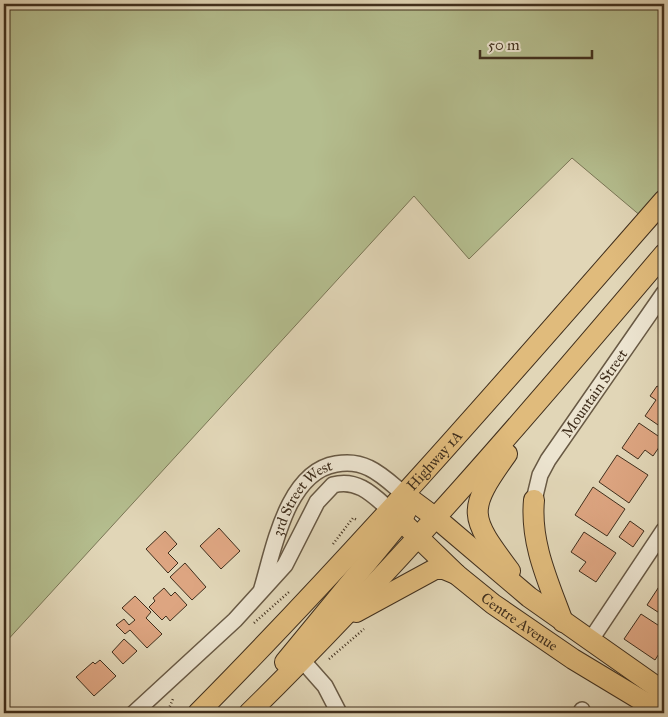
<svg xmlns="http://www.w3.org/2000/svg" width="668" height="717" font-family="'IM FELL Great Primer',serif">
  <rect width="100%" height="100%" fill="#e1d6b7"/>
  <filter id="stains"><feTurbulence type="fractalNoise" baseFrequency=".004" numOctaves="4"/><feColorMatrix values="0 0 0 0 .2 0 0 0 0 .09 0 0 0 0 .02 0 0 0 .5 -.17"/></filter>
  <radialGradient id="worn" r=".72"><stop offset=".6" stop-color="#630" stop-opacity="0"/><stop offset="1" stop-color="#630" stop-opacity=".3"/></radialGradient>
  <!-- green -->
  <path fill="#b4bd8e" stroke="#7a7656" d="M4,4H664V191L642,217L572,158L469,259L414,196L4,644Z"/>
  <!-- building -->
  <g fill="#dda581" stroke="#402f1d">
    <path d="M657,386L664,390V423L661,427L645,416L656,400L650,396Z"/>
    <path d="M639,423L664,440L653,456L645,450L638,459L622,448Z"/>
    <path d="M617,455L648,475L629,503L599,482Z"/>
    <path d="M593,487L625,509L607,536L575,515Z"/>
    <path d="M630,521L644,531L633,547L619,537Z"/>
    <path d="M219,528L240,551L221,569L200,546Z"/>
    <path d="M165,531L177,544L168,553L178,563L168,573L146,549Z"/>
    <path d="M584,532L616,553L596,582L579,571L586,562L571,552Z"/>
    <path d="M185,563L206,587L192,600L170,577Z"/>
    <path d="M664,579V616L647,605Z"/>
    <path d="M164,588L171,596L175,592L187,605L170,621L166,616L162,620L149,607L155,601L153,598Z"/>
    <path d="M135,596L151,612L146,618L162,634L147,648L130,630L125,634L116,625L124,619L129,625L135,620L122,608Z"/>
    <path d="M641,614L664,629V646L655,660L624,639Z"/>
    <path d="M124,639L137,651L123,664L112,652Z"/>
    <path d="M100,660L116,676L94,696L76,677L93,662L95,664Z"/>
  </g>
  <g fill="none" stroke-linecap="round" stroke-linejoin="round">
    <defs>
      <g id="minor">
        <path id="s1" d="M534,500L540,475L548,460L664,293"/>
        <path id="s2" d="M262,588C274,548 287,472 336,464C347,462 359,463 369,468C382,474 394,486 405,495"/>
        <path d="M590,641L664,530"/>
        <path d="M302,660L325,686L339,713"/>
        <path d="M582,710L583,713"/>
        <path d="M134,713L235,620L285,565L317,502L333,485C358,478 374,496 391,511"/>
      </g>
      <g id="major">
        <path d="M507,454C466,511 469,516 510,571"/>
        <path d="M405,495L436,518L529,597L661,690L664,697"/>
        <path d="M534,500C530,543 548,581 563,622"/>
        <path id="s3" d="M391,511L456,574L493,604L573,659L646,703L664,706"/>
        <path d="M356,612L435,569H444L456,574"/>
        <path d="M285,662L402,520L407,509"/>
        <path id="s4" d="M198,713C361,548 512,374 664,200"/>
        <path d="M249,713C396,569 531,411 664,254"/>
      </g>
    </defs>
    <!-- minor casing -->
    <use href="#minor" stroke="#685944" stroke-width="18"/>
    <!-- major casing -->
    <use href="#major" stroke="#402f1d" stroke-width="22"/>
    <!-- path -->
    <g stroke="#402f1d" stroke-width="2.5" stroke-dasharray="1 2.5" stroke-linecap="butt">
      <path d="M333,544L353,518L357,520"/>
      <path d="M254,623L289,592"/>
      <path d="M329,659L364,629"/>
      <path d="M167,713L173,699"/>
    </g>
    <!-- minor -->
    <use href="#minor" stroke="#ece4d0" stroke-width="15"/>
    <!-- major -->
    <use href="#major" stroke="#e0bb7c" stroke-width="20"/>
  </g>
  <g text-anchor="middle" stroke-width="4.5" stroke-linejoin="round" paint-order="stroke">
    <!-- street labels -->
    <g font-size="15" fill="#402f1d" stroke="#ece4d0">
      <text dy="5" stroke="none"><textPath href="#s1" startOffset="124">Mountain Street</textPath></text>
      <text dy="5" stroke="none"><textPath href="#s4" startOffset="346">Highway 1A</textPath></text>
      <text dy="5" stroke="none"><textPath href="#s2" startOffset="101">3rd Street West</textPath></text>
      <text dy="5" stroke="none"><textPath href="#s3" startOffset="170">Centre Avenue</textPath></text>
    </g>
  </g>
  <!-- margin -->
  <rect width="668" height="717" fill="none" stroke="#e1d6b7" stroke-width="20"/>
  <rect x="5" y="5" width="658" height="707" fill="none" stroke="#402f1d" stroke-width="2.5"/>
  <rect x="10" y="10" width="648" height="697" fill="none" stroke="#402f1d"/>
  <!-- scale -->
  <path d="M480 50v8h112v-8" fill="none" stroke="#402f1d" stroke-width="2.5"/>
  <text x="488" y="50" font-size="15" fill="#402f1d" stroke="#ece4d0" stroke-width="4" paint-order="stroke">50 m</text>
  <rect width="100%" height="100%" filter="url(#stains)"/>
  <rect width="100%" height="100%" fill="url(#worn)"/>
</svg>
